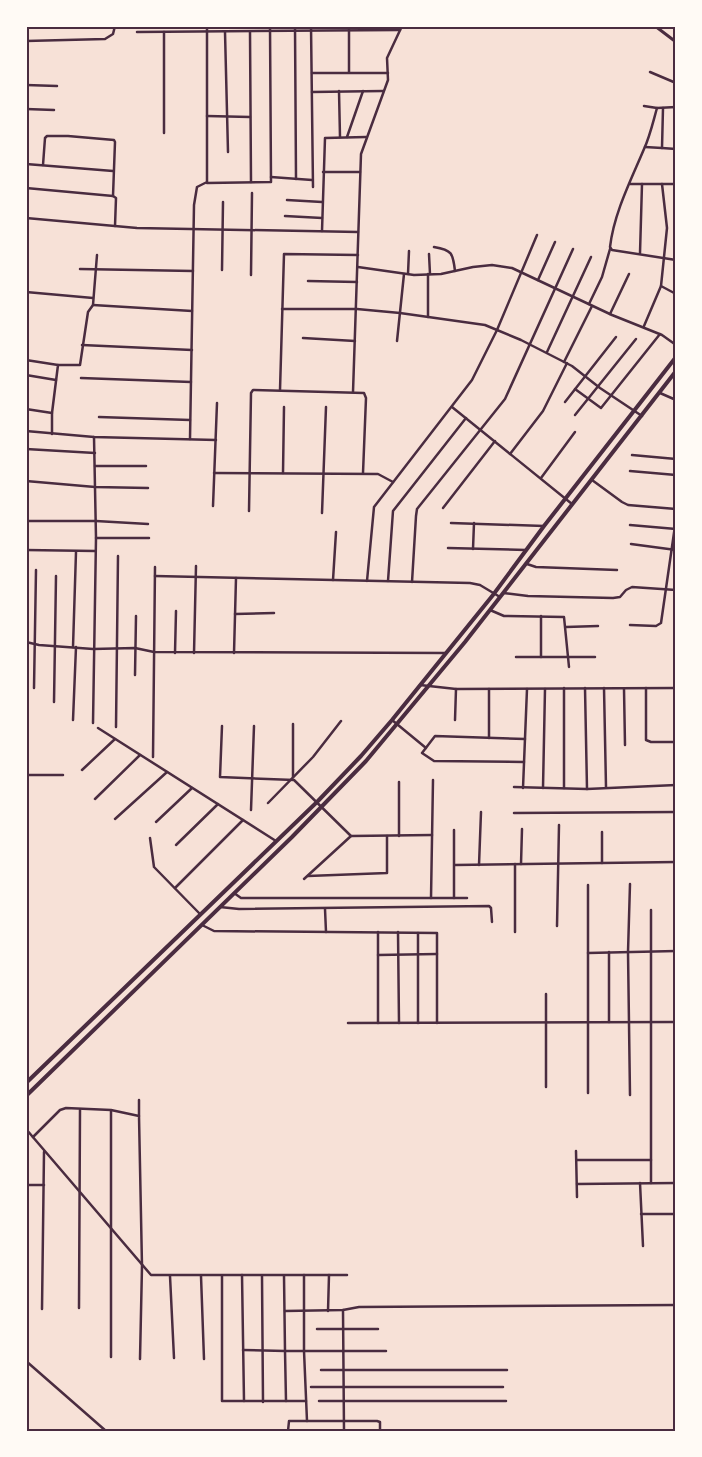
<svg xmlns="http://www.w3.org/2000/svg" width="702" height="1457" font-family="Montserrat,sans-serif">
  <rect width="100%" height="100%" fill="#f7e1d7"/>
  <g fill="none" stroke-linecap="round" stroke-linejoin="round">
    <!-- minor -->
    <g stroke="#4a2c40" stroke-width="2.5">
      <path d="M295,26L296,179"/>
      <path d="M311,26L313,187"/>
      <path d="M349,26V72"/>
      <path d="M137,32L400,30"/>
      <path d="M164,32V133"/>
      <path d="M225,32L228,152"/>
      <path d="M250,32L251,182"/>
      <path d="M26,41L105,39L113,34L115,26"/>
      <path d="M650,72L676,83"/>
      <path d="M312,73H388"/>
      <path d="M26,85L57,86"/>
      <path d="M339,91L340,137"/>
      <path d="M312,92L383,91"/>
      <path d="M644,106L657,108L676,107"/>
      <path d="M657,108C653,122 650,136 644,149C631,180 614,213 610,247L612,250L676,260"/>
      <path d="M26,109L54,110"/>
      <path d="M207,116L250,117"/>
      <path d="M347,137L363,91"/>
      <path d="M645,147L662,148L663,108"/>
      <path d="M662,148L676,149"/>
      <path d="M26,164L113,171"/>
      <path d="M43,165L45,138L47,136H68L114,140L115,142L113,196"/>
      <path d="M323,172H360"/>
      <path d="M271,177L312,180"/>
      <path d="M207,183L271,182L270,26"/>
      <path d="M630,184H676"/>
      <path d="M662,184L667,228L661,286L676,294"/>
      <path d="M26,188L113,196L116,198L115,226"/>
      <path d="M287,200L322,202"/>
      <path d="M285,216L322,218"/>
      <path d="M26,218L137,228L358,232"/>
      <path d="M26,218L27,188"/>
      <path d="M322,231L325,138L366,137"/>
      <path d="M434,247C452,250 453,253 455,271"/>
      <path d="M640,253L642,184"/>
      <path d="M429,254L430,274"/>
      <path d="M358,267L414,275L441,274L473,267L492,265L512,268L612,315L662,335L676,345"/>
      <path d="M80,269L193,271"/>
      <path d="M222,270L223,202"/>
      <path d="M408,274L409,251"/>
      <path d="M428,274V317"/>
      <path d="M251,275L252,193"/>
      <path d="M538,280L555,242"/>
      <path d="M308,281L357,282"/>
      <path d="M26,292L93,298"/>
      <path d="M589,304L602,277L610,249"/>
      <path d="M93,305L192,311"/>
      <path d="M282,309H357L400,313L485,325L521,340L572,366L600,388L642,416"/>
      <path d="M610,314L629,274"/>
      <path d="M644,326L661,286"/>
      <path d="M303,338L355,341"/>
      <path d="M397,341L404,274"/>
      <path d="M82,345L192,350"/>
      <path d="M547,352L591,257"/>
      <path d="M26,360L58,365L52,413V434"/>
      <path d="M564,362L592,306"/>
      <path d="M58,365H80L88,312L93,305L97,255"/>
      <path d="M26,375L56,380"/>
      <path d="M81,378L191,382"/>
      <path d="M575,389L601,408L660,334"/>
      <path d="M280,390L284,254L358,255"/>
      <path d="M353,392L361,154L388,80L387,58L402,26"/>
      <path d="M660,393L676,400"/>
      <path d="M565,402L616,337"/>
      <path d="M452,407L572,504"/>
      <path d="M26,409L52,413"/>
      <path d="M575,415L636,339"/>
      <path d="M99,417L190,420"/>
      <path d="M26,431L94,437L216,440"/>
      <path d="M190,439L194,205L197,187L207,182V26"/>
      <path d="M26,449L95,453"/>
      <path d="M510,454L543,411L567,363"/>
      <path d="M632,455L676,459"/>
      <path d="M95,466H146"/>
      <path d="M630,471L676,475"/>
      <path d="M214,473L378,474L393,482"/>
      <path d="M283,473L284,407"/>
      <path d="M541,478L575,432"/>
      <path d="M592,480L622,502L628,505L676,509"/>
      <path d="M26,481L95,487L148,488"/>
      <path d="M213,506L217,403"/>
      <path d="M443,508L495,441"/>
      <path d="M249,511L251,393L253,390L364,393L366,398L363,473"/>
      <path d="M322,513L326,407"/>
      <path d="M26,521H96L148,524"/>
      <path d="M451,523L544,526"/>
      <path d="M630,525L676,529"/>
      <path d="M96,538H149"/>
      <path d="M631,544L676,550"/>
      <path d="M448,548L526,550"/>
      <path d="M473,549L474,523"/>
      <path d="M26,550L95,551"/>
      <path d="M527,564L536,567L617,570"/>
      <path d="M155,576L470,583L480,585L500,597"/>
      <path d="M333,580L336,532"/>
      <path d="M367,581L374,507L472,380L497,330L537,235"/>
      <path d="M388,581L393,511L466,418"/>
      <path d="M412,582L416,516L417,509L505,399L573,249"/>
      <path d="M503,593L528,596L613,598L620,597L626,590L632,587L676,590"/>
      <path d="M490,610L504,616L564,617L569,667"/>
      <path d="M235,614L274,613"/>
      <path d="M541,616V657"/>
      <path d="M630,625L656,626L661,623L676,519"/>
      <path d="M566,627L598,626"/>
      <path d="M26,642L39,645L93,649L135,648L154,652L446,653"/>
      <path d="M73,647L76,552"/>
      <path d="M175,653L176,611"/>
      <path d="M194,653L196,566"/>
      <path d="M234,653L236,578"/>
      <path d="M516,657H595"/>
      <path d="M135,675L136,616"/>
      <path d="M420,685L456,689L676,688"/>
      <path d="M34,688L36,570"/>
      <path d="M585,688L587,789"/>
      <path d="M604,688L606,787"/>
      <path d="M646,688V740L651,742H676"/>
      <path d="M624,689L625,745"/>
      <path d="M54,702L56,576"/>
      <path d="M73,720L76,647"/>
      <path d="M392,720L426,748"/>
      <path d="M455,720L456,689"/>
      <path d="M93,723L96,538L94,437"/>
      <path d="M222,726L220,777L294,780L351,836L432,835"/>
      <path d="M116,727L118,556"/>
      <path d="M98,728L276,841"/>
      <path d="M489,738V689"/>
      <path d="M153,757L155,567"/>
      <path d="M524,762L434,761L422,753L435,736L525,739"/>
      <path d="M82,770L115,739"/>
      <path d="M26,775H63"/>
      <path d="M293,777V724"/>
      <path d="M399,782V836"/>
      <path d="M514,787L587,789L676,785"/>
      <path d="M523,788L527,689"/>
      <path d="M543,788L545,689"/>
      <path d="M564,788V688"/>
      <path d="M95,799L140,755"/>
      <path d="M268,803L313,757L341,721"/>
      <path d="M251,810L254,726"/>
      <path d="M514,813L676,812"/>
      <path d="M115,819L167,772"/>
      <path d="M156,822L192,788"/>
      <path d="M602,832V863"/>
      <path d="M150,838L154,867L200,914"/>
      <path d="M176,845L218,804"/>
      <path d="M515,864V932"/>
      <path d="M521,864L522,829"/>
      <path d="M455,865L676,862"/>
      <path d="M479,865L481,812"/>
      <path d="M308,876L387,873V836"/>
      <path d="M304,879L351,836"/>
      <path d="M630,884L628,952L630,1095"/>
      <path d="M175,888L243,820"/>
      <path d="M234,893L241,898H467"/>
      <path d="M431,898L433,780"/>
      <path d="M454,898V830"/>
      <path d="M220,907L239,909L489,906L491,908L492,922"/>
      <path d="M325,909L326,932"/>
      <path d="M651,910V1183"/>
      <path d="M202,925L214,931L437,933V1023"/>
      <path d="M557,926L559,825"/>
      <path d="M378,932V1023"/>
      <path d="M398,932L399,1023"/>
      <path d="M418,933V1023"/>
      <path d="M609,952V1022"/>
      <path d="M588,953L676,951"/>
      <path d="M378,955L437,954"/>
      <path d="M546,994V1087"/>
      <path d="M348,1023L676,1022"/>
      <path d="M588,1093V885"/>
      <path d="M111,1111V1357"/>
      <path d="M139,1116V1100"/>
      <path d="M26,1129L151,1275H347"/>
      <path d="M33,1137L60,1110L66,1108L111,1110L139,1116L142,1266L140,1359"/>
      <path d="M576,1151L577,1197"/>
      <path d="M577,1160H651"/>
      <path d="M640,1183L643,1246"/>
      <path d="M577,1184L676,1183"/>
      <path d="M26,1185H44"/>
      <path d="M641,1214H676"/>
      <path d="M242,1275L244,1401"/>
      <path d="M304,1275V1351L307,1421"/>
      <path d="M170,1276L174,1358"/>
      <path d="M201,1276L204,1359"/>
      <path d="M222,1276V1401H306"/>
      <path d="M262,1276L263,1402"/>
      <path d="M284,1276L285,1351H386"/>
      <path d="M79,1308L80,1110"/>
      <path d="M42,1309L44,1152"/>
      <path d="M343,1310L344,1431"/>
      <path d="M285,1311L343,1310L359,1307L676,1305"/>
      <path d="M328,1311L329,1275"/>
      <path d="M317,1329H378"/>
      <path d="M243,1350L285,1351L286,1401"/>
      <path d="M26,1361L106,1431"/>
      <path d="M321,1370H507"/>
      <path d="M311,1387H503"/>
      <path d="M319,1401H506"/>
      <path d="M288,1431L289,1421H377L380,1422V1431"/>
    </g>
    <!-- secondary -->
    <path stroke="#4a2c40" stroke-width="3" d="M655,26L676,42"/>
    <!-- primary -->
    <g stroke="#4a2c40" stroke-width="4">
      <path d="M26,1083L317,802L361,756L392,720L493,595L544,526L676,357"/>
      <path d="M26,1096L292,837L366,761L465,642L676,371"/>
    </g>
  </g>
  <!-- border -->
  <rect width="702" height="1457" fill="none" stroke="#fffaf5" stroke-width="55"/>
  <rect x="28" y="28" width="646" height="1402" fill="none" stroke="#4a2c40" stroke-width="2"/>
</svg>
